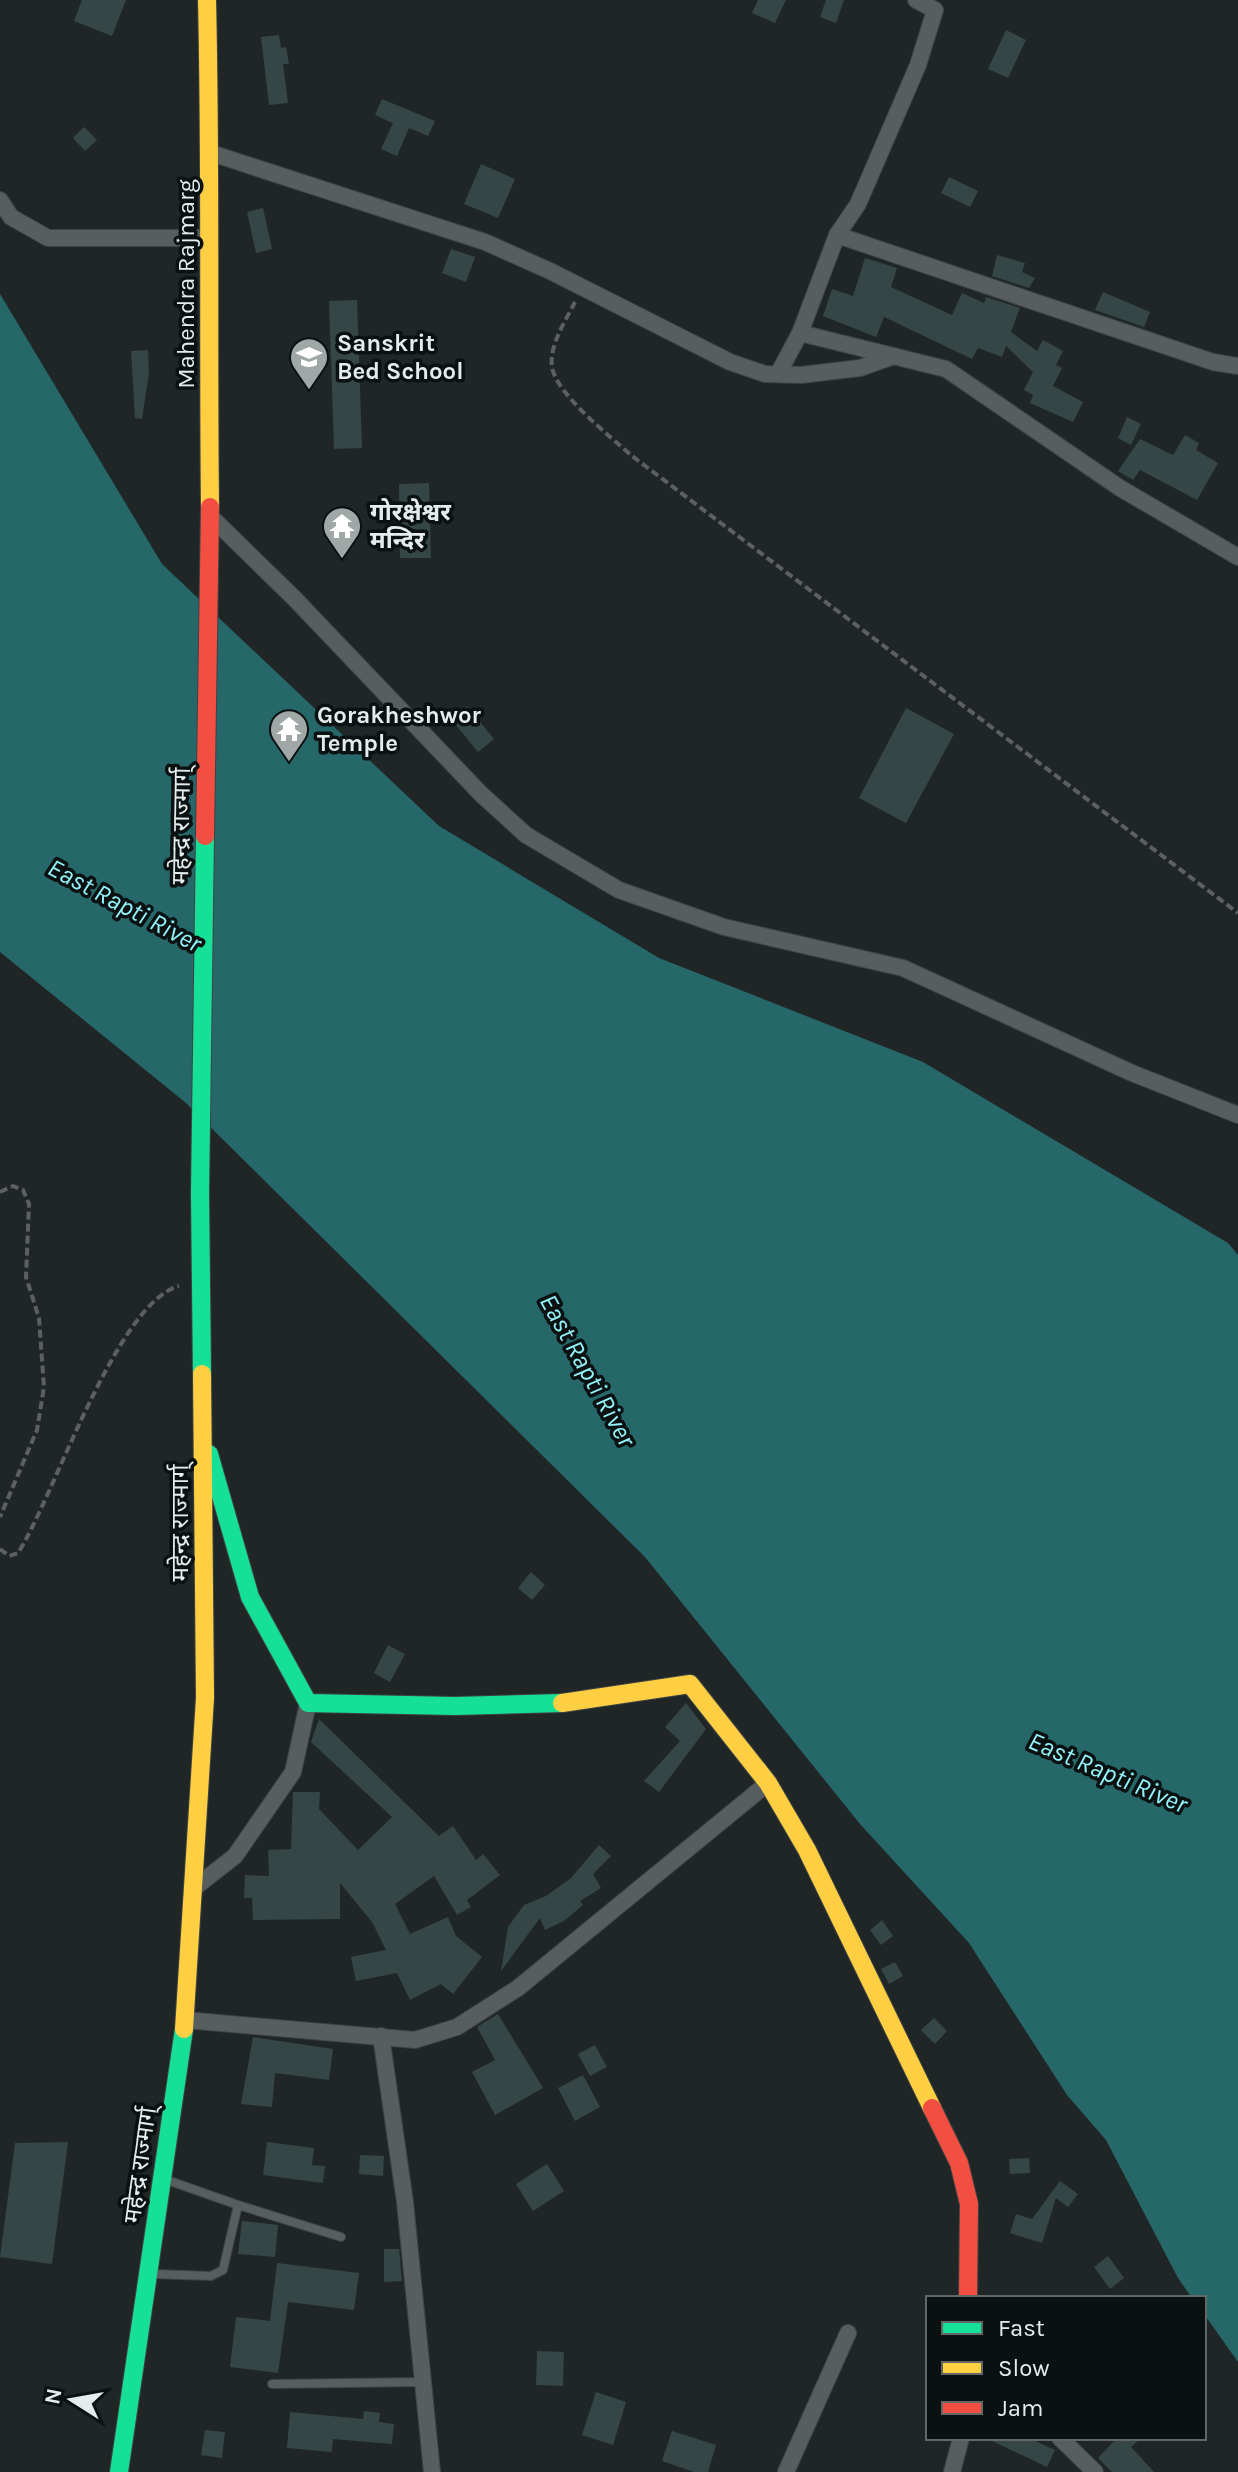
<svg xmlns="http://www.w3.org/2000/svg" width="1238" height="2472" font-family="Karla,'Noto Sans Devanagari',sans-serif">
  <rect width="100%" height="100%" fill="#202626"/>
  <!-- water -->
  <path fill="#26676a" d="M0,294L162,564L439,826L659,958L923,1062L1228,1243L1238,1255V2362L1204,2314V2298H1192L1178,2278L1106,2140L1067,2095L969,1943L860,1824L645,1557L186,1103L0,952Z"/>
  <!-- building -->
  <g fill="#344646">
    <path d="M82,0H126L112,36L74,21Z"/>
    <path d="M758,0H786L775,23L752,13Z"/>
    <path d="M826,0H844L836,23L820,17Z"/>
    <path d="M1006,30L1026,40L1008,78L988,69Z"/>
    <path d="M279,35L281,48L286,47L289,64H283L288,103L269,105L261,37Z"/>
    <path d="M382,99L435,121L428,136L409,128L397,156L381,149L393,123L375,115Z"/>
    <path d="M84,127L97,140L85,151L73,138Z"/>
    <path d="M481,164L515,179L498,218L464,204Z"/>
    <path d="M949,177L978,191L970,207L941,193Z"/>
    <path d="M263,208L272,249L256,253L247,212Z"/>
    <path d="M451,249L475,257L466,282L442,273Z"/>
    <path d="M997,255L1025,263L1022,272L1035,278L1029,288L992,276Z"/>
    <path d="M865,258L897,268L891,287L952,315L962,293L984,303L986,297L1020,308L1011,332L1037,351L1043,340L1063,351L1056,365L1062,368L1053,386L1083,402L1073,422L1030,403L1033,395L1024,390L1033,372L1006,346L1002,357L978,348L972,359L884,317L876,337L823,316L832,289L853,296Z"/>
    <path d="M1103,292L1150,312L1144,327L1095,310Z"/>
    <path d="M357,300L362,448L334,449L329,301Z"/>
    <path d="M148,350L149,373L142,419L135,418L131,351Z"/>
    <path d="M1127,417L1141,424L1131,445L1118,438Z"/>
    <path d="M1185,435L1199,443L1196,450L1218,463L1197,500L1140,470L1133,480L1118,471L1140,439L1173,455Z"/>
    <path d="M429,483L431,558H400L399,484Z"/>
    <path d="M467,706L494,739L478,752L451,719Z"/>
    <path d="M906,708L954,734L906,823L859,798Z"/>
    <path d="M531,1572L545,1585L532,1600L518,1588Z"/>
    <path d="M388,1645L405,1654L390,1682L374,1673Z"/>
    <path d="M686,1703L706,1729L659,1792L644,1781L680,1741L665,1727Z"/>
    <path d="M319,1719L439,1836L453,1826L476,1860L483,1854L500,1875L467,1900L471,1907L457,1915L434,1876L395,1904L410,1934L448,1917L456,1936L482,1957L453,1994L441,1984L410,2000L397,1973L356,1981L351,1957L386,1950L372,1922L340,1883V1919L253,1920L252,1898H244L245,1875L269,1876L268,1850L291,1849L293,1792H320L319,1809L358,1850L392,1817L311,1742Z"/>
    <path d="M599,1845L611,1856L593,1874L601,1888L580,1901L583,1905L564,1921L545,1930L540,1918L501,1971L508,1927L524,1905L546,1896L571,1878Z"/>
    <path d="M882,1920L893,1936L881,1945L870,1930Z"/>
    <path d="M895,1962L903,1976L889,1984L881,1969Z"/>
    <path d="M498,2014L543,2088L495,2115L472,2072L495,2060L477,2027Z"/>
    <path d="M934,2018L947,2031L935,2044L921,2030Z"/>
    <path d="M253,2037L333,2049L329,2080L275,2073L272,2107L241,2104Z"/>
    <path d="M595,2045L607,2067L590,2076L578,2054Z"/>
    <path d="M583,2075L600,2107L575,2121L558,2088Z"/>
    <path d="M68,2142L52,2264L0,2257L15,2143Z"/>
    <path d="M267,2142L314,2148L312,2165L325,2166L323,2183L263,2175Z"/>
    <path d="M360,2155L384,2156L383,2176L359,2174Z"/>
    <path d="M1029,2158L1030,2173L1010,2174L1009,2159Z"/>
    <path d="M547,2164L564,2191L533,2211L516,2184Z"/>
    <path d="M1060,2181L1078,2194L1068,2207L1056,2198L1042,2243L1010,2233L1016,2214L1032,2219Z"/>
    <path d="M242,2221L278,2225L275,2257L238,2254Z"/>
    <path d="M384,2249H399L402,2281L384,2282Z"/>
    <path d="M1108,2256L1124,2278L1110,2289L1094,2267Z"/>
    <path d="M277,2263L359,2273L354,2310L288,2302L278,2373L230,2367L236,2317L270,2321Z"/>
    <path d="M537,2351L564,2352L563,2386L536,2385Z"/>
    <path d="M596,2392L626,2402L613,2445L582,2435Z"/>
    <path d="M364,2411L380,2413L379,2422L394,2424L392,2444L333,2439L332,2452L287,2448L290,2412L363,2419Z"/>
    <path d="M205,2430L225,2432L222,2458L201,2455Z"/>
    <path d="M672,2431L716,2445L708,2472H694L662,2461Z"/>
    <path d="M986,2438H1029L1055,2450L1047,2467Z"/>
    <path d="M1117,2438H1141L1131,2447L1154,2472H1112L1098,2458Z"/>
  </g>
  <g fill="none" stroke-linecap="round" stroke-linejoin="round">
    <defs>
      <g id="lane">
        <path d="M238,2205L341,2237"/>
        <path d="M153,2274L211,2276L223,2270L238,2205L167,2180"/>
        <path d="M272,2384L422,2382"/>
      </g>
      <g id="street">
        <path d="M211,153L485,242L550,271L730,362L765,374L801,375L860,368L894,356"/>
        <path d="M0,200L11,217L48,238H207"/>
        <path d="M837,235L1213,362L1238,366"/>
        <path d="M800,333L946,369L1120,488L1238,557"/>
        <path d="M778,374L800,333L837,235L858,204L918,65L935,10L916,0"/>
        <path d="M211,517L294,598L481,794L526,835L619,890L724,927L903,968L1132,1073L1238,1115"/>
        <path d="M194,1888L235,1856L293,1772L308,1703"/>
        <path d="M185,2020L415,2040L457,2027L518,1988L768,1783"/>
        <path d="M381,2036L405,2202L432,2472"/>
        <path d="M1060,2438L1095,2472"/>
        <path d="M786,2472L848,2333"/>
        <path d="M952,2472L961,2438"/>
      </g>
      <g id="fast">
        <path d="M202,1374L200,1193L205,836"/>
        <path d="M209,1454L250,1597L308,1703L455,1706L562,1703"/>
        <path d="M119,2472L184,2029"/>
      </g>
      <g id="slow">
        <path d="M207,0C211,169 208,338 210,507"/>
        <path d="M562,1703L690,1684L768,1783L807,1850L932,2108"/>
        <path d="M184,2029L205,1698L202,1374"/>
      </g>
      <g id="jam">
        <path d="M205,836L210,507"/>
        <path d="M932,2108L959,2163L969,2204L968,2298"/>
      </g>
    </defs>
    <!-- lane casing -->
    <use href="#lane" stroke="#3e4343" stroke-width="10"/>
    <!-- street casing -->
    <use href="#street" stroke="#3e4343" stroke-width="18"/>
    <!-- fast casing -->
    <use href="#fast" stroke="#3e4343" stroke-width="20"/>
    <!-- slow casing -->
    <use href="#slow" stroke="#3e4343" stroke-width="20"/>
    <!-- jam casing -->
    <use href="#jam" stroke="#3e4343" stroke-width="20"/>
    <!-- path -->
    <g stroke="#5c6060" stroke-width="4" stroke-dasharray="8 4" stroke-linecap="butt">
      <path d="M575,302C566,320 549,345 552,367C556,394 611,437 632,456L1238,913"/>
      <path d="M0,1192L13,1186L23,1190L29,1204L26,1277L39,1318L44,1387L37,1430L0,1517"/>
      <path d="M0,1549L9,1556L18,1553C54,1497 116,1303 179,1286"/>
    </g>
    <!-- lane -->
    <use href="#lane" stroke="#585d5d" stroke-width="8"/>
    <!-- street -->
    <use href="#street" stroke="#585d5d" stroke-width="16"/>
    <!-- fast -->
    <use href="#fast" stroke="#16e098" stroke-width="18"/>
    <!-- slow -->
    <use href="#slow" stroke="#ffcf43" stroke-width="18"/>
    <!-- jam -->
    <use href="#jam" stroke="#f24e42" stroke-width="18"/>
  </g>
  <!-- icons -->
  <defs>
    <symbol id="school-pin" viewBox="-11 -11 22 30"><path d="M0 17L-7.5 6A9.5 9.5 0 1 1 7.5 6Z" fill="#9fa7a7" stroke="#0b1010"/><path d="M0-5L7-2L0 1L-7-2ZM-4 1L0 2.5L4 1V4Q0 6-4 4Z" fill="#fff"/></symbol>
    <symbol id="temple-pin" viewBox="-11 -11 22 30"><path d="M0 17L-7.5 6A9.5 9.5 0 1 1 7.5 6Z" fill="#9fa7a7" stroke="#0b1010"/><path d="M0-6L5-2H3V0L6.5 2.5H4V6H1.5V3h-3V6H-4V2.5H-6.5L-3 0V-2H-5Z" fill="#fff"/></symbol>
  </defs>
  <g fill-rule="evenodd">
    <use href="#school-pin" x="287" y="335" width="44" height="60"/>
    <use href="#temple-pin" x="320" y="504" width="44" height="60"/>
    <use href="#temple-pin" x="267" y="707" width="44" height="60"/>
  </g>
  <g text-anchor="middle" stroke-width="7" stroke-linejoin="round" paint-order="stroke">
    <!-- street labels -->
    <g font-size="24" fill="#e4ecec" stroke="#0b1010">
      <text transform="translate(186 284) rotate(-90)" y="8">Mahendra Rajmarg</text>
      <text transform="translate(181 826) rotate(-89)" y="8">महेन्द्र राज्मार्ग्</text>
      <text transform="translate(180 1523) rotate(-90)" y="8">महेन्द्र राज्मार्ग्</text>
      <text transform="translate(140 2165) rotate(-82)" y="8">महेन्द्र राज्मार्ग्</text>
    </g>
    <!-- poi labels -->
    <g font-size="24" font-weight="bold" fill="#e4ecec" stroke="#0b1010" text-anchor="start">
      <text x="337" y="351">Sanskrit<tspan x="337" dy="28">Bed School</tspan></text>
      <text x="370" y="520">गोरक्षेश्वर<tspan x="370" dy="28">मन्दिर</tspan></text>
      <text x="317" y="723">Gorakheshwor<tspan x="317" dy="28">Temple</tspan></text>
    </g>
    <!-- water labels -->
    <g font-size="26" font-style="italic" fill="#92f4fa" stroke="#0b1010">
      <text transform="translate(125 905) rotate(28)" y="9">East Rapti River</text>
      <text transform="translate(588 1370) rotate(61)" y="9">East Rapti River</text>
      <text transform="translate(1108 1772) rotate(23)" y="9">East Rapti River</text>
    </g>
  </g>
  <!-- legend -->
  <rect x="926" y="2296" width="280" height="144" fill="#0b1010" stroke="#626868" stroke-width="2"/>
  <rect x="942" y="2322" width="40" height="12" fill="#16e098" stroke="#626868" stroke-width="2"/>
  <text x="998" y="2336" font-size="24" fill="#e4ecec">Fast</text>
  <rect x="942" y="2362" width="40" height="12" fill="#ffcf43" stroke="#626868" stroke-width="2"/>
  <text x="998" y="2376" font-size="24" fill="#e4ecec">Slow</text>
  <rect x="942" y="2402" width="40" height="12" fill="#f24e42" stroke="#626868" stroke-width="2"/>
  <text x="998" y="2416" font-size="24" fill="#e4ecec">Jam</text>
  <!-- north arrow -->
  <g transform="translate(72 2400) rotate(281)" stroke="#0b1010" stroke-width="6" paint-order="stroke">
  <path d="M0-6L14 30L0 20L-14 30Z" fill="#e4ecec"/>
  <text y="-12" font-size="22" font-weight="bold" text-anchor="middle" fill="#e4ecec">N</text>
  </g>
</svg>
